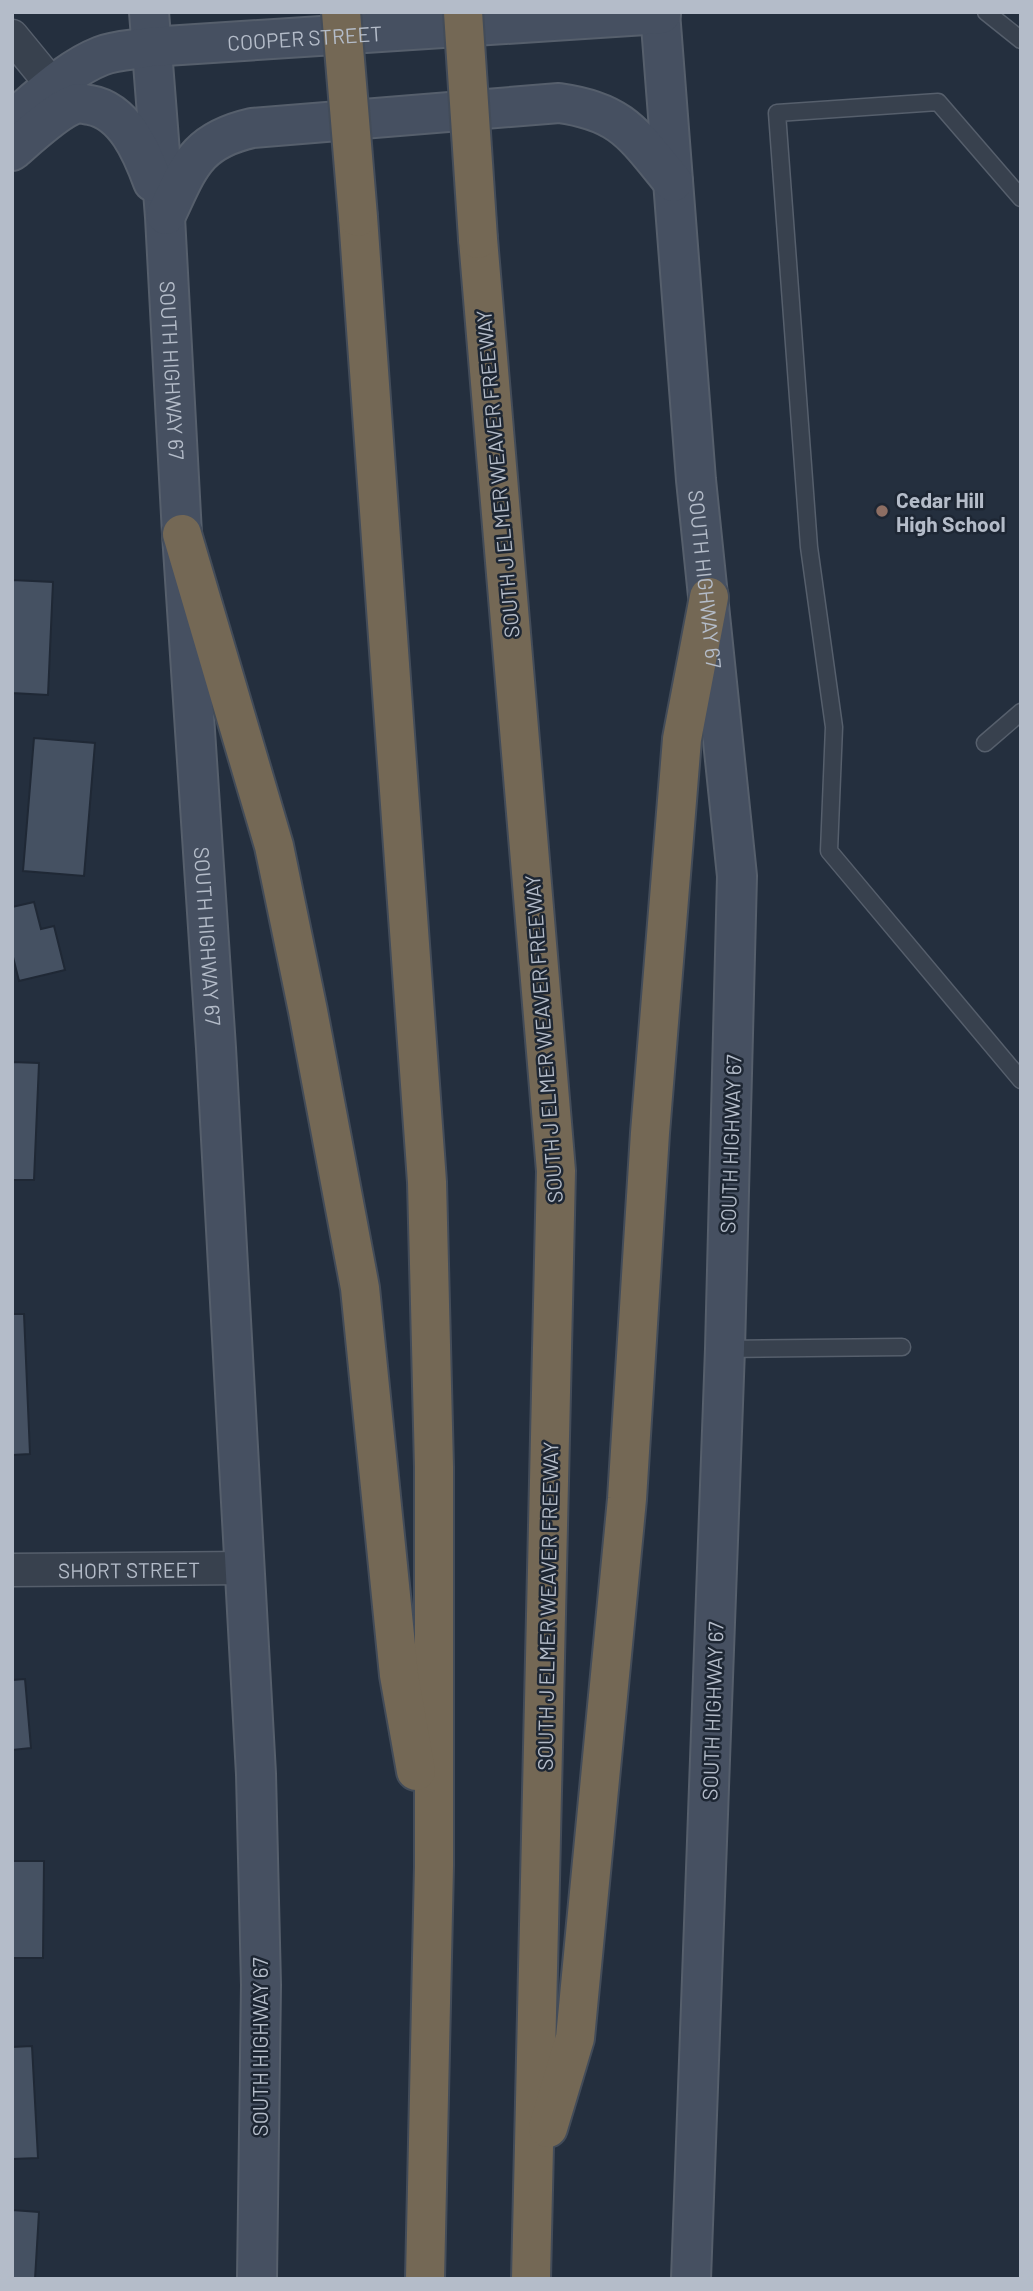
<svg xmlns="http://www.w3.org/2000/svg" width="1033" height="2291" font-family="Barlow,sans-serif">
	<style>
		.building { fill: #455162; stroke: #1f2835; stroke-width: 2 }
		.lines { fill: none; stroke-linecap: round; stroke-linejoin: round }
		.lane-casing { stroke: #565f6c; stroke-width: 19 }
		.street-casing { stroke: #565f6c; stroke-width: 35 }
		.secondary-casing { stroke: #565f6c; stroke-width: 42 }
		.highway-casing { stroke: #434c59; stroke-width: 42 }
		.lane { stroke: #38414e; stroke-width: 16 }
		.street { stroke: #38414e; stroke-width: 32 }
		.secondary { stroke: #465061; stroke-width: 38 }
		.highway { stroke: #746855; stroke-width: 38 }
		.highway-bridge-casing { stroke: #434c59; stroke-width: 42; stroke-linecap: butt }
		.highway-bridge { stroke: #746855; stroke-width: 38 }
		.education-dot { fill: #8d6e63; stroke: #1d2633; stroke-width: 2.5 }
		.labels { text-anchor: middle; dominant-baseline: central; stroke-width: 5; stroke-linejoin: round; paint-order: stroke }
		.street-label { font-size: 21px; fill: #b4bcc9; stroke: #1d2633 }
		.poi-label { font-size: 21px; font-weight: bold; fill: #b4bcc9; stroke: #1d2633; text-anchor: start }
	</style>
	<rect width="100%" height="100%" fill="#242f3e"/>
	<!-- building -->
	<g class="building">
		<polygon points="12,580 53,582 48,695 12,693"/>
		<polygon points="34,738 95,743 84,876 23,871"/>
		<polygon points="34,902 41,929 54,926 65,970 19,981 12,953 12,907"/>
		<polygon points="12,1062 39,1063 34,1180 12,1180"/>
		<polygon points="12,1314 24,1314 30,1454 12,1455"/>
		<polygon points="25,1679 31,1748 12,1750 12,1680"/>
		<polygon points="12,1861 44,1861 43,1958 12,1958"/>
		<polygon points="32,2046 38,2158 12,2159 12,2047"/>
		<polygon points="12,2210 39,2212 35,2279 12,2279"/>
	</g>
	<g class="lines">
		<defs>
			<g id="lane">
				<polyline points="986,12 1021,40"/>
				<polyline points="1021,198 938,102 777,113 809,547 834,727 829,851 1021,1080"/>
				<polyline points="985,743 1021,712"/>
				<polyline points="725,1349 902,1347"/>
			</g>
			<g id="street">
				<polyline points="12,36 53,86"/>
				<path id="s1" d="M 12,1570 L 246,1568"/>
			</g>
			<g id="secondary">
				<path id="s2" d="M 149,12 L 165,217 L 182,534 L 216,1048 L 256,1774 L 261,1985 L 257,2279"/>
				<path id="s3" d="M 660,12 L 696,480 L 737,876 L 725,1349 L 691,2279"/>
				<path id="s4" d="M 12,120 C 40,97 68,69 101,56 C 116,50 135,50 150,47 L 661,14"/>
				<path d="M 12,151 C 27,138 61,106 79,103 C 83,103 86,105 90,105 C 125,111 142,152 153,182"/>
				<path d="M 166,215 C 189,167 195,141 252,128 L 559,103 C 623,112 634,135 673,182"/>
			</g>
			<g id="highway">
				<polyline points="358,217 427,1182 434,1467 434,1866 425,2279"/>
				<polyline points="478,239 556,1171 531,2279"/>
				<polyline points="182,534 274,846 308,1011 360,1288 399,1675 416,1771"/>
				<polyline points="548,2128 575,2038 627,1499 650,1133 682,739 709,597"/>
			</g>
		</defs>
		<!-- lane casing -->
		<use href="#lane" class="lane-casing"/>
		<!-- street casing -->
		<use href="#street" class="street-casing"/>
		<!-- secondary casing -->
		<use href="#secondary" class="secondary-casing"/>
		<!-- highway casing -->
		<use href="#highway" class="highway-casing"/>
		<!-- lane -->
		<use href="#lane" class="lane"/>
		<!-- street -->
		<use href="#street" class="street"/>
		<!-- secondary -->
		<use href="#secondary" class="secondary"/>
		<!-- highway -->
		<use href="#highway" class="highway"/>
		<defs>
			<g id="highway-bridge">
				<polyline points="341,12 358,217"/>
				<polyline points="463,12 478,239"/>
			</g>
		</defs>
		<!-- highway-bridge casing -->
		<use href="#highway-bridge" class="highway-bridge-casing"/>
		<!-- highway-bridge -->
		<use href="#highway-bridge" class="highway-bridge"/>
	</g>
	<!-- markers -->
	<circle class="education-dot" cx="882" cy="511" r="7"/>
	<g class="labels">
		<!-- street labels -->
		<g class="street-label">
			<text stroke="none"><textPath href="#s4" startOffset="315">COOPER STREET</textPath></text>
			<text stroke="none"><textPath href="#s2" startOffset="359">SOUTH HIGHWAY 67</textPath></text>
			<text transform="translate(497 474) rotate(-95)">SOUTH J ELMER WEAVER FREEWAY</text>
			<text stroke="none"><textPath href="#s3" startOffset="569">SOUTH HIGHWAY 67</textPath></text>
			<text stroke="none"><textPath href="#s2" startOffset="926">SOUTH HIGHWAY 67</textPath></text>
			<text transform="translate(543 1039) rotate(-94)">SOUTH J ELMER WEAVER FREEWAY</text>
			<text transform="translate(730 1144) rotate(-88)">SOUTH HIGHWAY 67</text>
			<text stroke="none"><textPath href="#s1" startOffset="117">SHORT STREET</textPath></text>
			<text transform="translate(547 1606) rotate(-89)">SOUTH J ELMER WEAVER FREEWAY</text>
			<text transform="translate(712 1711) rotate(-88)">SOUTH HIGHWAY 67</text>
			<text transform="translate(259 2047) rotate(-90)">SOUTH HIGHWAY 67</text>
		</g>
		<!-- poi labels -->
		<g class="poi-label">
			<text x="896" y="499">Cedar Hill<tspan x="896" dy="24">High School</tspan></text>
		</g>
	</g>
	<!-- border -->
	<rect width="1033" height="2291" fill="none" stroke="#b4bcc9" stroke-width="28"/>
</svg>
